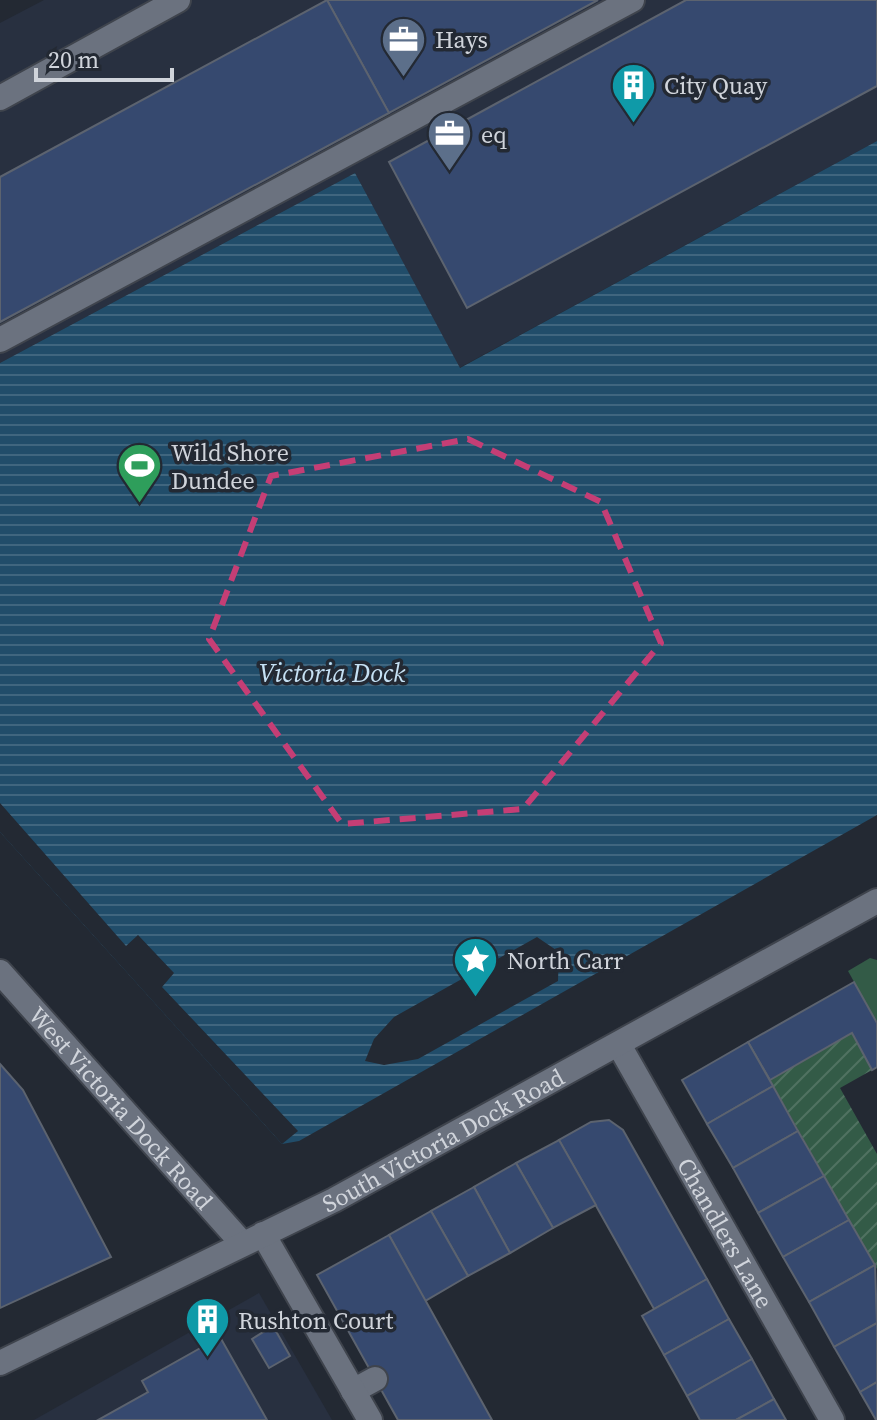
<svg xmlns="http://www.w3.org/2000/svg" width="877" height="1420" font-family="'Source Serif 4',serif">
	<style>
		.built { fill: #283040 }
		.grass { fill: #335b47 }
		.garden { fill: url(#garden-furrows) }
		.water { fill: url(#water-rules); fill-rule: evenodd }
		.pier { fill: #232933 }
		.building { fill: #36496f; stroke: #5c636f; stroke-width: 2 }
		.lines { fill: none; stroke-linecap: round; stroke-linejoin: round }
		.lane-casing { stroke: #3f444d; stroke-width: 28 }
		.street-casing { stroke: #3f444d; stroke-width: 28 }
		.lane { stroke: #6b727f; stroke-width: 24 }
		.street { stroke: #6b727f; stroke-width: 24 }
		.marked { fill: none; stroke: #c53e75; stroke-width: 6; stroke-dasharray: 16 10; stroke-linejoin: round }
		.labels { text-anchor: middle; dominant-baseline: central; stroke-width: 7; stroke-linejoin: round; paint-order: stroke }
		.poi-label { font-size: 24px; fill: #d0d4db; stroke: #232933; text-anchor: start }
		.street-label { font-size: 24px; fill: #d0d4db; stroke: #232933 }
		.water-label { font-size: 26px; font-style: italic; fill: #c6e1f4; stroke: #232933 }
	</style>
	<defs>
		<pattern id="garden-furrows" width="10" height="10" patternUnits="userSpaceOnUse" patternTransform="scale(2)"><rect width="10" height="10" fill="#335b47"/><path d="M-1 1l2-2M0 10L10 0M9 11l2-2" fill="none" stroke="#507261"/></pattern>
		<pattern id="water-rules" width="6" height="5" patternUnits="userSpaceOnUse" patternTransform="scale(2)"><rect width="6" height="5" fill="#214d6a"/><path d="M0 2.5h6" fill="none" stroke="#40667f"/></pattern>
	</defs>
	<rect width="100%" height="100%" fill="#232933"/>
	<!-- built -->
	<g class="built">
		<polygon points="44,0 877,0 877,141 459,368 355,173 0,363 0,23"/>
		<polygon points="259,1293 332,1420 34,1420"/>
	</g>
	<!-- grass -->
	<polygon class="grass" points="870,958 877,960 877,1023 848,971"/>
	<!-- garden -->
	<polygon class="garden" points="852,1033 872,1070 840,1088 877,1154 877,1269 770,1080"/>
	<!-- water -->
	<path class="water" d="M 877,141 L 877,815 L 299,1141 L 282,1144 L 0,832 L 0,363 L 355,173 L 460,368 ZM 537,937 L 559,952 L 558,981 L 418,1059 L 384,1065 L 365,1061 L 374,1039 L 394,1017 Z"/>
	<!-- pier -->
	<polygon class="pier" points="0,803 126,946 138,935 174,973 162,987 298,1131 282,1144 0,832"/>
	<!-- building -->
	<g class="building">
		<polygon points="327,0 598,0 389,113"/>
		<polygon points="327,0 389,113 0,322 0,177"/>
		<polygon points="686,0 877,0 877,86 467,308 389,162"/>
		<polygon points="854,982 877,1023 877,1067 872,1070 852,1033 770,1080 748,1042"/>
		<polygon points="748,1042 773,1086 707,1124 682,1080"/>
		<polygon points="0,1064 23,1090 111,1257 0,1308"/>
		<polygon points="773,1086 798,1131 733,1168 707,1124"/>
		<polygon points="609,1120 623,1130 707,1279 654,1309 559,1140 591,1122"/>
		<polygon points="798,1131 824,1176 758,1213 733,1168"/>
		<polygon points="559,1140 596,1205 553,1228 516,1163"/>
		<polygon points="516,1163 553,1228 510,1253 474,1187"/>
		<polygon points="824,1176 849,1220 783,1257 758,1213"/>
		<polygon points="474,1187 510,1253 468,1276 431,1211"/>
		<polygon points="431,1211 468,1276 425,1301 389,1235"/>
		<polygon points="849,1220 875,1265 809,1302 783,1257"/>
		<polygon points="389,1235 492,1420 398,1420 317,1275"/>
		<polygon points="875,1265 877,1323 834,1347 809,1302"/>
		<polygon points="707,1279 729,1319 664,1355 642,1316"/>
		<polygon points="729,1319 752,1359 687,1396 664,1355"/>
		<polygon points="877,1323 877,1382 860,1392 834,1347"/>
		<polygon points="273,1326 290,1356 269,1368 252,1339"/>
		<polygon points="220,1337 267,1420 98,1420 148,1392 142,1381"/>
		<polygon points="752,1359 774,1399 736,1420 700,1420 687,1396"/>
		<polygon points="877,1382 877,1420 876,1420 860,1392"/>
		<polygon points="774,1399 786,1420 736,1420"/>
	</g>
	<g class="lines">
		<defs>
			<polyline id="lane" points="353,1391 375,1379"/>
			<g id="street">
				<polyline points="0,98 178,0"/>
				<polyline points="0,340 632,0"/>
				<path id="s1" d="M 0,972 L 242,1243"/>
				<path id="s2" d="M 619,1045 L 832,1420"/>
				<polyline points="263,1234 370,1420"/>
				<path id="s3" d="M 0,1363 L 334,1200 L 877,901"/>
			</g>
		</defs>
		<!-- lane casing -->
		<use href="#lane" class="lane-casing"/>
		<!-- street casing -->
		<use href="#street" class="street-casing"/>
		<!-- lane -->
		<use href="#lane" class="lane"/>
		<!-- street -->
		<use href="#street" class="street"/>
	</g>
	<!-- marked area -->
	<path class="marked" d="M 468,439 L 601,502 L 661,643 L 523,809 L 342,824 L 209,639 L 271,476 Z"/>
	<!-- icons -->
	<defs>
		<symbol id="office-pin" viewBox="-11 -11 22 30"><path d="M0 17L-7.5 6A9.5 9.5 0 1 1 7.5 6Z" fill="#5c6f8a" stroke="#232933"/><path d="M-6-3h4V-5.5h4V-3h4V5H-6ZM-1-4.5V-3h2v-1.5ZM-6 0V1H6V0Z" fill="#fff"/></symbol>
		<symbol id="building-pin" viewBox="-11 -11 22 30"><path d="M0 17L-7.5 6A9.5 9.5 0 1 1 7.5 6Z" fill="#0f9aa8" stroke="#232933"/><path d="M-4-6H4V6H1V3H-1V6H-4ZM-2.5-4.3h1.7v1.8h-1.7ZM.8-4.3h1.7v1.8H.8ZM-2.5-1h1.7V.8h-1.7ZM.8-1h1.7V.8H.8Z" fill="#fff"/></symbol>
		<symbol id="stadium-pin" viewBox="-11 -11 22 30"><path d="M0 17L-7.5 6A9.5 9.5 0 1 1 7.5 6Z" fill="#2e9e5b" stroke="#232933"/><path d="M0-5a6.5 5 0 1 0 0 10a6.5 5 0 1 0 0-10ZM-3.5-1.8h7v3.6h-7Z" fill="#fff"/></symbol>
		<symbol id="sight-pin" viewBox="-11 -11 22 30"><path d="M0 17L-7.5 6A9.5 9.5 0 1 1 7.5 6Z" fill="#0f9aa8" stroke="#232933"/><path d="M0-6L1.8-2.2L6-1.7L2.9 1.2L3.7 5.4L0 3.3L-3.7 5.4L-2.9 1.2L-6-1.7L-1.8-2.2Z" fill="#fff"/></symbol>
	</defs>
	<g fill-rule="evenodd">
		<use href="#office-pin" x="378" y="14" width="51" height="69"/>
		<use href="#building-pin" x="608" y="60" width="51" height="69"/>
		<use href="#office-pin" x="424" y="108" width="51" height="69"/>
		<use href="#stadium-pin" x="114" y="440" width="51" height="69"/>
		<use href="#sight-pin" x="450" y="934" width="51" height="69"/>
		<use href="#building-pin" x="182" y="1294" width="51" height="69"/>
	</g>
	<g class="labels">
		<!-- poi labels -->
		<g class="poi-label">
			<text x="435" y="39">Hays</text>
			<text x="664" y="85">City Quay</text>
			<text x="481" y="134">eq</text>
			<text x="171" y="452">Wild Shore<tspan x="171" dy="28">Dundee</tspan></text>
			<text x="507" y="960">North Carr</text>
			<text x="238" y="1320">Rushton Court</text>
		</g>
		<!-- street labels -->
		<g class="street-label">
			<text stroke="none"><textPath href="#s1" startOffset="182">West Victoria Dock Road</textPath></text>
			<text stroke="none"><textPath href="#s3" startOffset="496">South Victoria Dock Road</textPath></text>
			<text stroke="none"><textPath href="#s2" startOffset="216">Chandlers Lane</textPath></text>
		</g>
		<!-- water labels -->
		<g class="water-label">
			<text x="332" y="673">Victoria Dock</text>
		</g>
	</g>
	<!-- scale -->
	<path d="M36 68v12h136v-12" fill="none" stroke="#d0d4db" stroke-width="4"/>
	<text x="48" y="68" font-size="24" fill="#d0d4db" stroke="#232933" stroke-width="6" paint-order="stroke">20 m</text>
</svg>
